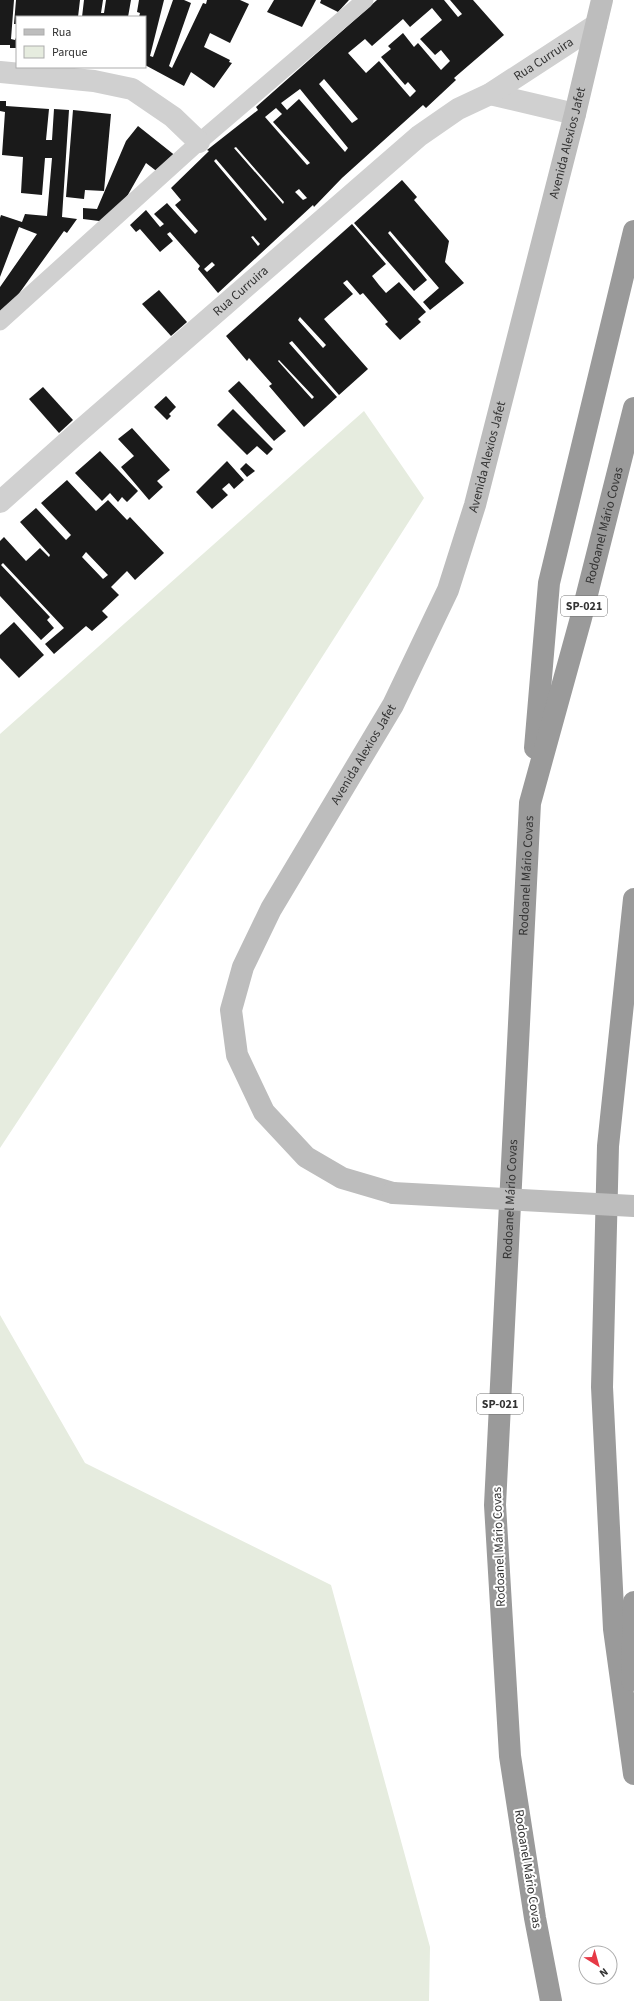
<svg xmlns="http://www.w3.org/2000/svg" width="634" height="2001" font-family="'Source Sans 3',sans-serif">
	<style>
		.green { fill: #e6ecdf }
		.building { fill: #1a1a1a; fill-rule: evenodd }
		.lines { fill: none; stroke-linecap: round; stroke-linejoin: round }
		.lane { stroke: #d0d0d0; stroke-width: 17 }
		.street { stroke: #d0d0d0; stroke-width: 22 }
		.secondary { stroke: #bdbdbd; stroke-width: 22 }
		.highway { stroke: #9a9a9a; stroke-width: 22 }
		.secondary-bridge { stroke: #bdbdbd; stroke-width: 22 }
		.labels { text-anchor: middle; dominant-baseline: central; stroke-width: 4; stroke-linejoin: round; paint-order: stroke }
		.shield { fill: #fff; stroke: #707070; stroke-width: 1 }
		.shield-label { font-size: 12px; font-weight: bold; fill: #333 }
		.street-label { font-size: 13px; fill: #333; stroke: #fff }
	</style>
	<rect width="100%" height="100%" fill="#fff"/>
	<!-- green -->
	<g class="green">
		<polygon points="364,411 424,498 251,768 0,1148 0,734"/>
		<polygon points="0,1315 85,1463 331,1585 430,1947 429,2001 0,2001"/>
	</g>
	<!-- building -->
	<g class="building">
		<polygon points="0,0 14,0 11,39 15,40 17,35 17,48 10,48 10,45 0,45"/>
		<polygon points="16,0 80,0 78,17 17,17 17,24 14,24"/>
		<polygon points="84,0 103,0 101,13 104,13 106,0 131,0 128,17 82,17"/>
		<polygon points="139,0 164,0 150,56 153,57 173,0 184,0 191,3 169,66 172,68 203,3 206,4 207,0 240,0 249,4 230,43 210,33 204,47 230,60 229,62 232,63 214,88 191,72 184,86 145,65 145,17 139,17 140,13 137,12"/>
		<polygon points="274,0 316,0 302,27 267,12"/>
		<polygon points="321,0 349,0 338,12 320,3"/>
		<path d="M 377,0 L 444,0 L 458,17 L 462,14 L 450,0 L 473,0 L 504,35 L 454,78 L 456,80 L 426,108 L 423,105 L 342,178 L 314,207 L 313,205 L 218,293 L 198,269 L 200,266 L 170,232 L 167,234 L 173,241 L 160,252 L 140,229 L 136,232 L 130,225 L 146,210 L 160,227 L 164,224 L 154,214 L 167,203 L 195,234 L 198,231 L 175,205 L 181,200 L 171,188 L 209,151 L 207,150 L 258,110 L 256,107 ZM 432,8 L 442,20 L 420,39 L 435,55 L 441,50 L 450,61 L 441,70 L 418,43 L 414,47 L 403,33 L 388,46 L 391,49 L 381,57 L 405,85 L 408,82 L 416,91 L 410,97 L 379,61 L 366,73 L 348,53 L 365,39 L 372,46 L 403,19 L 410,27 ZM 324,79 L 358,119 L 352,123 L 319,84 ZM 300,89 L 348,148 L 345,152 L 299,99 L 287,110 L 281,103 ZM 276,108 L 282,114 L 273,122 L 310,163 L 307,165 L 265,117 ZM 236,147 L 284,202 L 283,204 L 234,148 ZM 216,159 L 267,219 L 265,221 L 214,161 ZM 299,189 L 307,198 L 303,200 L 295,192 ZM 253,236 L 260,244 L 258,246 L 251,237 ZM 212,262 L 215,265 L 207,272 L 204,269 Z"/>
		<polygon points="0,101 6,101 6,106 49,109 46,140 52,140 54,109 69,110 62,217 77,219 67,233 64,231 0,320 0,287 37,234 19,227 0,277 0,218 1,215 22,222 25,214 47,216 52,158 45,158 42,195 21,193 23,157 2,155 5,112 0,111"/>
		<polygon points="73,110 111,114 104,191 85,190 84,199 66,197"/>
		<polygon points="138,126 177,157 159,173 146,163 121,207 107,222 83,219 83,208 97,209 126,141"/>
		<polygon points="402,180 417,197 414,200 449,241 445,262 464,283 430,310 423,302 439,288 390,231 388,233 427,280 414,291 354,223"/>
		<path d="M 352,224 L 386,264 L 372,276 L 379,285 L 386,293 L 399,282 L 426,312 L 418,319 L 421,322 L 400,340 L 385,324 L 388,322 L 363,293 L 360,295 L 347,280 L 343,283 L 353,294 L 324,319 L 368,369 L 339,395 L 292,341 L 289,343 L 337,397 L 304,427 L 269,386 L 272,384 L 249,358 L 247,361 L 226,336 ZM 300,317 L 326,345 L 323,348 L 298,320 ZM 279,360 L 314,397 L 312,399 L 278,361 Z"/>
		<polygon points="159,290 187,322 171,336 142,304"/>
		<polygon points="239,381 286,431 274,441 228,391"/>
		<polygon points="43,387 73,420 59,433 29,399"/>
		<polygon points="166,396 176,407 169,414 171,416 167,420 154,407"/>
		<polygon points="233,409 273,449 267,455 257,446 247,455 217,425"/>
		<polygon points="132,428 170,470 157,481 163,487 149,500 121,467 134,456 118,439"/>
		<polygon points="100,451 138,491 127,502 122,497 118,502 110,493 102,501 75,473"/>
		<polygon points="227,461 244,480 234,489 229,483 222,489 228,495 212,509 196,492"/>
		<polygon points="246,463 255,471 247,477 240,469"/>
		<path d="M 67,480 L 96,511 L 108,500 L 127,520 L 130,517 L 164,553 L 135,580 L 127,571 L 111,587 L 119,595 L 102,611 L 108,617 L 92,631 L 86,626 L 54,654 L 45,644 L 64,628 L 3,563 L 1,565 L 50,617 L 47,620 L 54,628 L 41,640 L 0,596 L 0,541 L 4,537 L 26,561 L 40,548 L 49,557 L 50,555 L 20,522 L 36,508 L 66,540 L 71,535 L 41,503 ZM 86,552 L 108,575 L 103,579 L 82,557 Z"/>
		<polygon points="14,622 44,655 19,678 0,658 0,635"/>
	</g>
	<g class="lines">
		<!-- lane -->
		<polyline class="lane" points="0,322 199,142 365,0"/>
		<!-- street -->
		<g class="street">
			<polyline points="0,72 94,81 132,89 173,117 199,142"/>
			<polyline points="490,94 575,114"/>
			<path id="s1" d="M 0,502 L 74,436 L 419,136 L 458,109 L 490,94 L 596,25"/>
		</g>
		<!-- secondary -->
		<path class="secondary" id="s2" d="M 393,1193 L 342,1178 L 306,1157 L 264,1112 L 237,1055 L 231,1010 L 243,967 L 271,909 L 393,705 L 448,590 L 475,505 L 575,114 L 602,0"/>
		<!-- highway -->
		<g class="highway">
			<polyline points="535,748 549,583 634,231"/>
			<polyline points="634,899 608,1146 602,1387 614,1629 634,1774"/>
			<polyline points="632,1680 634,1602"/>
			<path id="s3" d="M 551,2001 L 535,1918 L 510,1756 L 495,1505 L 530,803 L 581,618 L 634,408"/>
		</g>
		<!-- secondary-bridge -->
		<polyline class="secondary-bridge" points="393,1193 634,1206"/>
	</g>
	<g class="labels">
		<!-- shield labels -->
		<g class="shield">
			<rect x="561" y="596" width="46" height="20" rx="3"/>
			<rect x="477" y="1394" width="46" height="20" rx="3"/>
		</g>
		<g class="shield-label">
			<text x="584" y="606">SP-021</text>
			<text x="500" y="1404">SP-021</text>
		</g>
		<!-- street labels -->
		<g class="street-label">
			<text stroke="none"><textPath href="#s1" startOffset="703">Rua Curruira</textPath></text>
			<text stroke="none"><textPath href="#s2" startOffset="1202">Avenida Alexios Jafet</textPath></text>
			<text stroke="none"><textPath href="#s1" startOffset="320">Rua Curruira</textPath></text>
			<text stroke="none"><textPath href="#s2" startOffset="878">Avenida Alexios Jafet</textPath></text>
			<text stroke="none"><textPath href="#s3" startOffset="1490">Rodoanel Mário Covas</textPath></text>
			<text stroke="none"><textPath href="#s2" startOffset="554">Avenida Alexios Jafet</textPath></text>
			<text stroke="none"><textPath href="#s3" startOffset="1130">Rodoanel Mário Covas</textPath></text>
			<text stroke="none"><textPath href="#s3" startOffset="806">Rodoanel Mário Covas</textPath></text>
			<text transform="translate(499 1547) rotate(-92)">Rodoanel Mário Covas</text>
			<text transform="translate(528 1869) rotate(81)">Rodoanel Mário Covas</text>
		</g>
	</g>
	<!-- legend -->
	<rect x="16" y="16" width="130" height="52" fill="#ffffff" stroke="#adadad"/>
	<rect x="24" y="29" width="20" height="6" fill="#bdbdbd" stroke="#adadad"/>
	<text x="52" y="36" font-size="12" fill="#333333">Rua</text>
	<rect x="24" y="46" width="20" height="12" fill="#e6ecdf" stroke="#adadad"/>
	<text x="52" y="56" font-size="12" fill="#333333">Parque</text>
	<!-- north arrow -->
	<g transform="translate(598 1965) rotate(143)"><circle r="19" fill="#ffffff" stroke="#adadad"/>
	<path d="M0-3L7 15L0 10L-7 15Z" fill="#e63946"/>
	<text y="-6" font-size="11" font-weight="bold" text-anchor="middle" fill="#333333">N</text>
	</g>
</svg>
